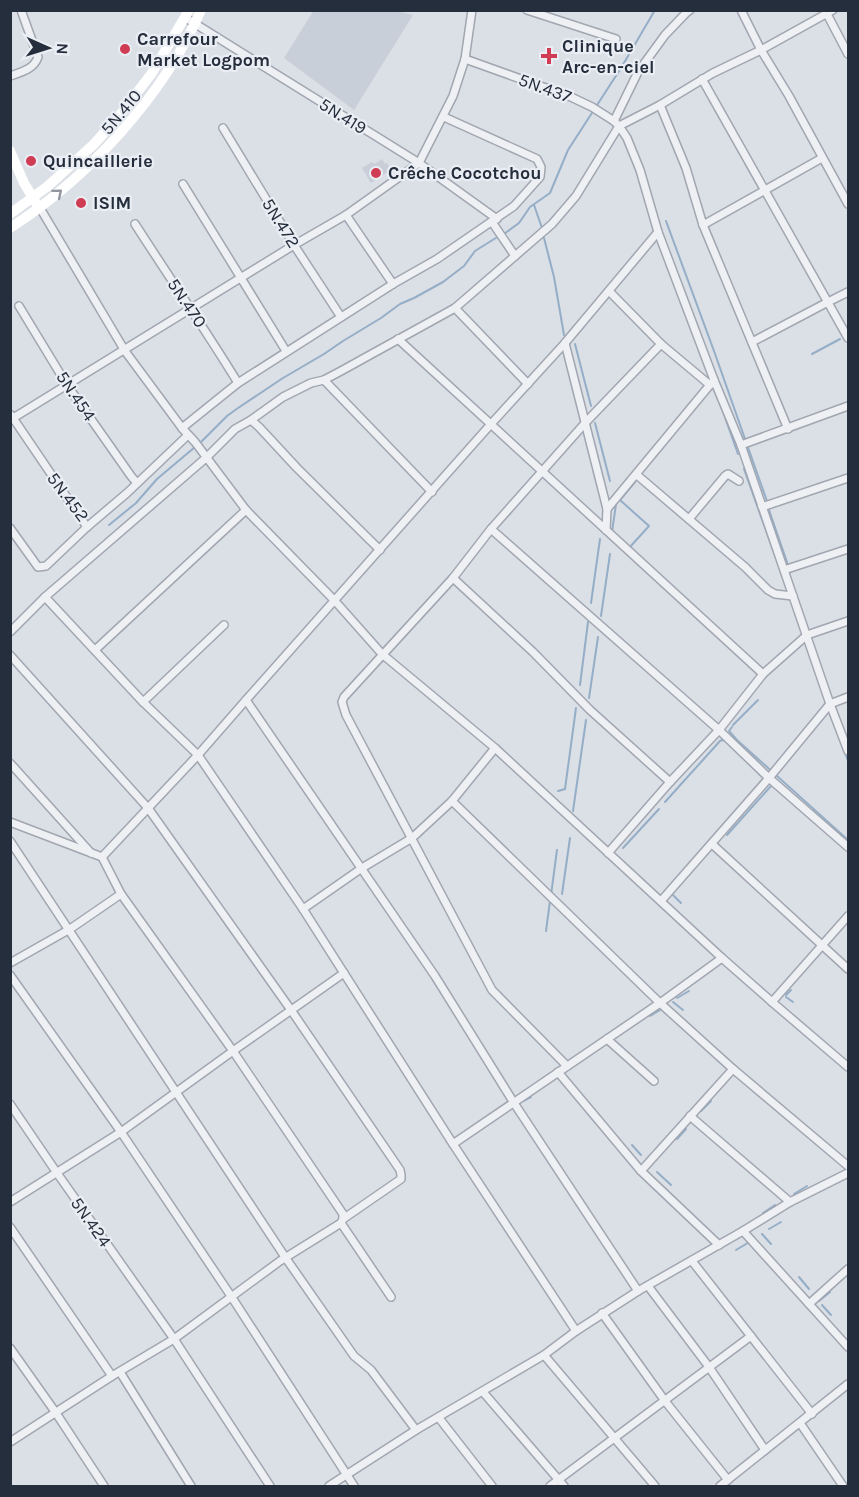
<svg xmlns="http://www.w3.org/2000/svg" width="859" height="1497" font-family="Karla,sans-serif">
	<style>
		.built { fill: #c9cfd8 }
		.lines { fill: none; stroke-linecap: round; stroke-linejoin: round }
		.stream { stroke: #95aec7; stroke-width: 2 }
		.street-casing { stroke: #a1a6b0; stroke-width: 10 }
		.street { stroke: #eef0f4; stroke-width: 7 }
		.secondary { stroke: #fff; stroke-width: 10 }
		.oneway { stroke: #92969e }
		.poi-dot { fill: #cf3c54; stroke: #eaeef4; stroke-width: 2 }
		.labels { text-anchor: middle; dominant-baseline: central; stroke-width: 4.5; stroke-linejoin: round; paint-order: stroke }
		.poi-label { font-size: 18px; font-weight: bold; fill: #252e3c; stroke: #eaeef4; text-anchor: start }
		.street-label { font-size: 18px; fill: #252e3c; stroke: #eaeef4 }
	</style>
	<rect width="100%" height="100%" fill="#dbdfe6"/>
	<!-- built -->
	<g class="built">
		<polygon points="314,10 396,11 413,15 354,110 284,58"/>
		<polygon points="382,159 385,164 387,163 391,170 371,183 362,168 372,162 374,164"/>
	</g>
	<g class="lines">
		<!-- stream -->
		<g class="stream">
			<polyline points="534,205 542,228"/>
			<polyline points="666,221 714,351 768,504"/>
			<polyline points="504,234 519,223 530,207 550,193 568,150 621,68 655,10"/>
			<polyline points="544,238 554,277 564,335"/>
			<polyline points="575,344 591,406"/>
			<polyline points="812,354 840,339"/>
			<polyline points="721,406 738,454"/>
			<polyline points="595,423 610,481"/>
			<polyline points="200,443 227,416 238,408 283,378 324,354 343,341 381,318 400,304 414,298 443,282 464,266 475,251 499,236"/>
			<polyline points="744,469 788,592"/>
			<polyline points="769,510 788,565"/>
			<polyline points="109,525 136,503 157,479 195,447"/>
			<polyline points="612,532 616,504"/>
			<polyline points="629,548 649,526 620,500 635,482"/>
			<polyline points="591,603 600,539"/>
			<polyline points="601,616 610,554"/>
			<polyline points="580,685 588,622"/>
			<polyline points="589,698 598,637"/>
			<polyline points="733,725 758,700"/>
			<polyline points="732,727 729,731 737,740 848,840"/>
			<polyline points="845,753 848,761"/>
			<polyline points="558,791 565,789 576,708"/>
			<polyline points="665,802 720,741 722,740 727,741"/>
			<polyline points="573,811 586,720"/>
			<polyline points="727,835 771,786"/>
			<polyline points="623,848 659,809"/>
			<polyline points="562,894 570,838"/>
			<polyline points="551,895 557,850"/>
			<polyline points="673,895 681,903"/>
			<polyline points="546,931 550,901"/>
			<polyline points="786,995 791,990"/>
			<polyline points="786,997 793,1002"/>
			<polyline points="677,998 689,991"/>
			<polyline points="673,1002 683,1010"/>
			<polyline points="650,1016 660,1010"/>
			<polyline points="523,1101 531,1097"/>
			<polyline points="701,1111 711,1101"/>
			<polyline points="697,1117 707,1126"/>
			<polyline points="677,1139 686,1129"/>
			<polyline points="632,1145 641,1155"/>
			<polyline points="657,1172 671,1185"/>
			<polyline points="794,1194 807,1186"/>
			<polyline points="763,1213 775,1205"/>
			<polyline points="769,1229 781,1222"/>
			<polyline points="762,1234 771,1244"/>
			<polyline points="736,1250 751,1241"/>
			<polyline points="799,1277 809,1289"/>
			<polyline points="819,1301 830,1292"/>
			<polyline points="822,1305 831,1315"/>
		</g>
		<defs>
			<g id="street">
				<polyline points="527,10 616,39"/>
				<polyline points="741,10 761,50 789,96 848,204"/>
				<polyline points="827,14 848,54"/>
				<polyline points="186,18 419,163 497,219"/>
				<polyline points="465,59 571,97 592,107 614,121 619,126 627,138 640,170 658,232 714,380 741,445 830,704 848,751"/>
				<path d="M 10,76 C 22,72 34,69 38,57 L 21,10"/>
				<polyline points="702,79 848,338"/>
				<polyline points="660,105 686,168 703,225 788,429"/>
				<polyline points="614,121 638,72 665,35 686,13 690,10"/>
				<polyline points="223,128 294,245 341,317"/>
				<polyline points="183,184 286,351"/>
				<polyline points="40,208 125,351 182,428 195,442 246,510 335,601 382,654 495,748 722,958 772,1002 848,1067"/>
				<polyline points="346,215 393,284"/>
				<polyline points="492,222 515,256"/>
				<path d="M 135,224 C 169,277 205,329 238,383"/>
				<polyline points="703,225 822,158"/>
				<polyline points="19,306 67,385 131,476 137,483"/>
				<polyline points="455,308 528,384"/>
				<polyline points="398,339 763,674"/>
				<polyline points="752,342 828,302 848,292"/>
				<polyline points="565,343 607,509"/>
				<polyline points="661,344 710,385"/>
				<polyline points="324,380 432,492"/>
				<polyline points="11,415 87,527"/>
				<polyline points="10,420 294,245 346,215 419,163 453,96 465,59 472,10"/>
				<polyline points="251,420 283,397 311,383 324,380 341,371 455,308 552,224 576,196 619,126 660,105 713,73 761,50 833,10"/>
				<polyline points="182,428 238,383 393,284 437,259 514,206 540,177 541,167 537,159 444,117"/>
				<polyline points="741,445 848,406"/>
				<polyline points="637,475 745,567 768,590 775,594 793,596"/>
				<polyline points="762,507 848,478"/>
				<polyline points="689,519 725,476 728,474 739,481"/>
				<polyline points="10,528 38,567 46,566 87,527 127,493 188,435"/>
				<polyline points="491,529 719,730 769,778 848,847"/>
				<polyline points="606,530 607,509 714,380"/>
				<polyline points="380,550 297,468 259,427 251,420 235,429 207,457 45,597 143,702 198,755 303,909 453,1144 660,1003 722,958"/>
				<polyline points="784,570 848,549"/>
				<polyline points="453,578 533,652 590,710 670,782"/>
				<polyline points="10,632 45,597"/>
				<polyline points="95,650 246,510"/>
				<polyline points="10,655 148,808 291,1010 400,1170 401,1175 401,1179 343,1219 341,1223 280,1261 174,1339 112,1376 10,1227"/>
				<polyline points="246,700 435,976 514,1103 638,1291"/>
				<polyline points="143,702 224,625"/>
				<polyline points="10,763 91,853"/>
				<polyline points="452,801 660,1003 733,1069 848,1166"/>
				<polyline points="10,822 102,857 121,894 233,1051 343,1214 343,1219"/>
				<polyline points="10,841 285,1257 354,1356 371,1370 416,1430"/>
				<polyline points="712,844 848,969"/>
				<polyline points="608,853 670,782 719,730 763,674 807,635 848,621"/>
				<polyline points="102,857 198,755 246,700 491,424 565,343 658,232"/>
				<polyline points="661,901 769,778 830,704 848,697"/>
				<polyline points="303,909 362,868 412,838 452,801 495,748"/>
				<polyline points="10,963 70,929 121,894"/>
				<polyline points="10,975 121,1132 231,1296 354,1486"/>
				<polyline points="772,1002 848,916"/>
				<polyline points="607,1039 654,1081"/>
				<polyline points="567,1066 492,990 346,715 342,702 344,697 453,578 491,529 586,422 661,344 609,291"/>
				<polyline points="558,1072 641,1171 719,1245"/>
				<polyline points="10,1104 57,1173 174,1339 270,1486"/>
				<polyline points="690,1116 790,1202"/>
				<polyline points="453,1144 576,1331"/>
				<polyline points="641,1171 733,1069"/>
				<polyline points="10,1202 121,1132 233,1051 344,973"/>
				<polyline points="341,1223 391,1297"/>
				<polyline points="743,1231 848,1347"/>
				<polyline points="692,1261 812,1414"/>
				<polyline points="648,1286 709,1367 765,1450"/>
				<polyline points="809,1304 848,1269"/>
				<polyline points="602,1313 665,1401 728,1480"/>
				<polyline points="10,1348 56,1413 104,1486"/>
				<polyline points="120,1372 191,1486"/>
				<polyline points="483,1392 564,1486"/>
				<polyline points="439,1418 492,1486"/>
				<polyline points="800,1423 843,1486"/>
				<polyline points="10,1442 112,1376"/>
				<polyline points="329,1486 416,1430 544,1355"/>
				<polyline points="550,1486 751,1336"/>
				<polyline points="655,1486 544,1355 576,1331 638,1291 743,1231 790,1202 848,1173"/>
				<polyline points="720,1486 848,1384"/>
			</g>
		</defs>
		<!-- street casing -->
		<use href="#street" class="street-casing"/>
		<!-- street -->
		<use href="#street" class="street"/>
		<!-- secondary -->
		<g class="secondary">
			<polyline points="10,151 24,183 36,203"/>
			<polyline points="10,214 48,186 93,145 116,120 152,73 189,10"/>
			<path d="M 10,228 C 88,178 164,95 201,10"/>
		</g>
	</g>
	<!-- one-way arrows -->
	<defs><path id="oneway-chevron" d="M-2-3.5L2.5 0L-2 3.5" fill="none" stroke-width="1.6" stroke-linecap="round" stroke-linejoin="round" transform="scale(1.5)"/></defs>
	<use class="oneway" href="#oneway-chevron" transform="translate(58 193) rotate(-40)"/>
	<!-- markers -->
	<g class="poi-dot">
		<circle cx="125" cy="49" r="6"/>
		<path d="M546 47h6v6h6v6h-6v6h-6v-6h-6v-6h6z"/>
		<circle cx="31" cy="161" r="6"/>
		<circle cx="376" cy="173" r="6"/>
		<circle cx="81" cy="203" r="6"/>
	</g>
	<g class="labels">
		<!-- poi labels -->
		<g class="poi-label">
			<text x="137" y="39">Carrefour<tspan x="137" dy="21">Market Logpom</tspan></text>
			<text x="562" y="46">Clinique<tspan x="562" dy="21">Arc-en-ciel</tspan></text>
			<text x="43" y="161">Quincaillerie</text>
			<text x="388" y="173">Crêche Cocotchou</text>
			<text x="93" y="203">ISIM</text>
		</g>
		<!-- street labels -->
		<g class="street-label">
			<text transform="translate(545 88) rotate(20)">5N.437</text>
			<text transform="translate(121 112) rotate(-50)">5N.410</text>
			<text transform="translate(343 116) rotate(32)">5N.419</text>
			<text transform="translate(281 223) rotate(58)">5N.472</text>
			<text transform="translate(187 303) rotate(56)">5N.470</text>
			<text transform="translate(76 396) rotate(56)">5N.454</text>
			<text transform="translate(68 497) rotate(53)">5N.452</text>
			<text transform="translate(91 1222) rotate(55)">5N.424</text>
		</g>
	</g>
	<!-- border -->
	<rect width="859" height="1497" fill="none" stroke="#252e3c" stroke-width="24"/>
	<!-- north arrow -->
	<g transform="translate(48 48) rotate(93)" stroke="#eaeef4" stroke-width="4.5" paint-order="stroke">
	<path d="M0-4.5L10 22L0 15L-10 22Z" fill="#252e3c"/>
	<text y="-9" font-size="16" font-weight="bold" text-anchor="middle" fill="#252e3c">N</text>
	</g>
</svg>
